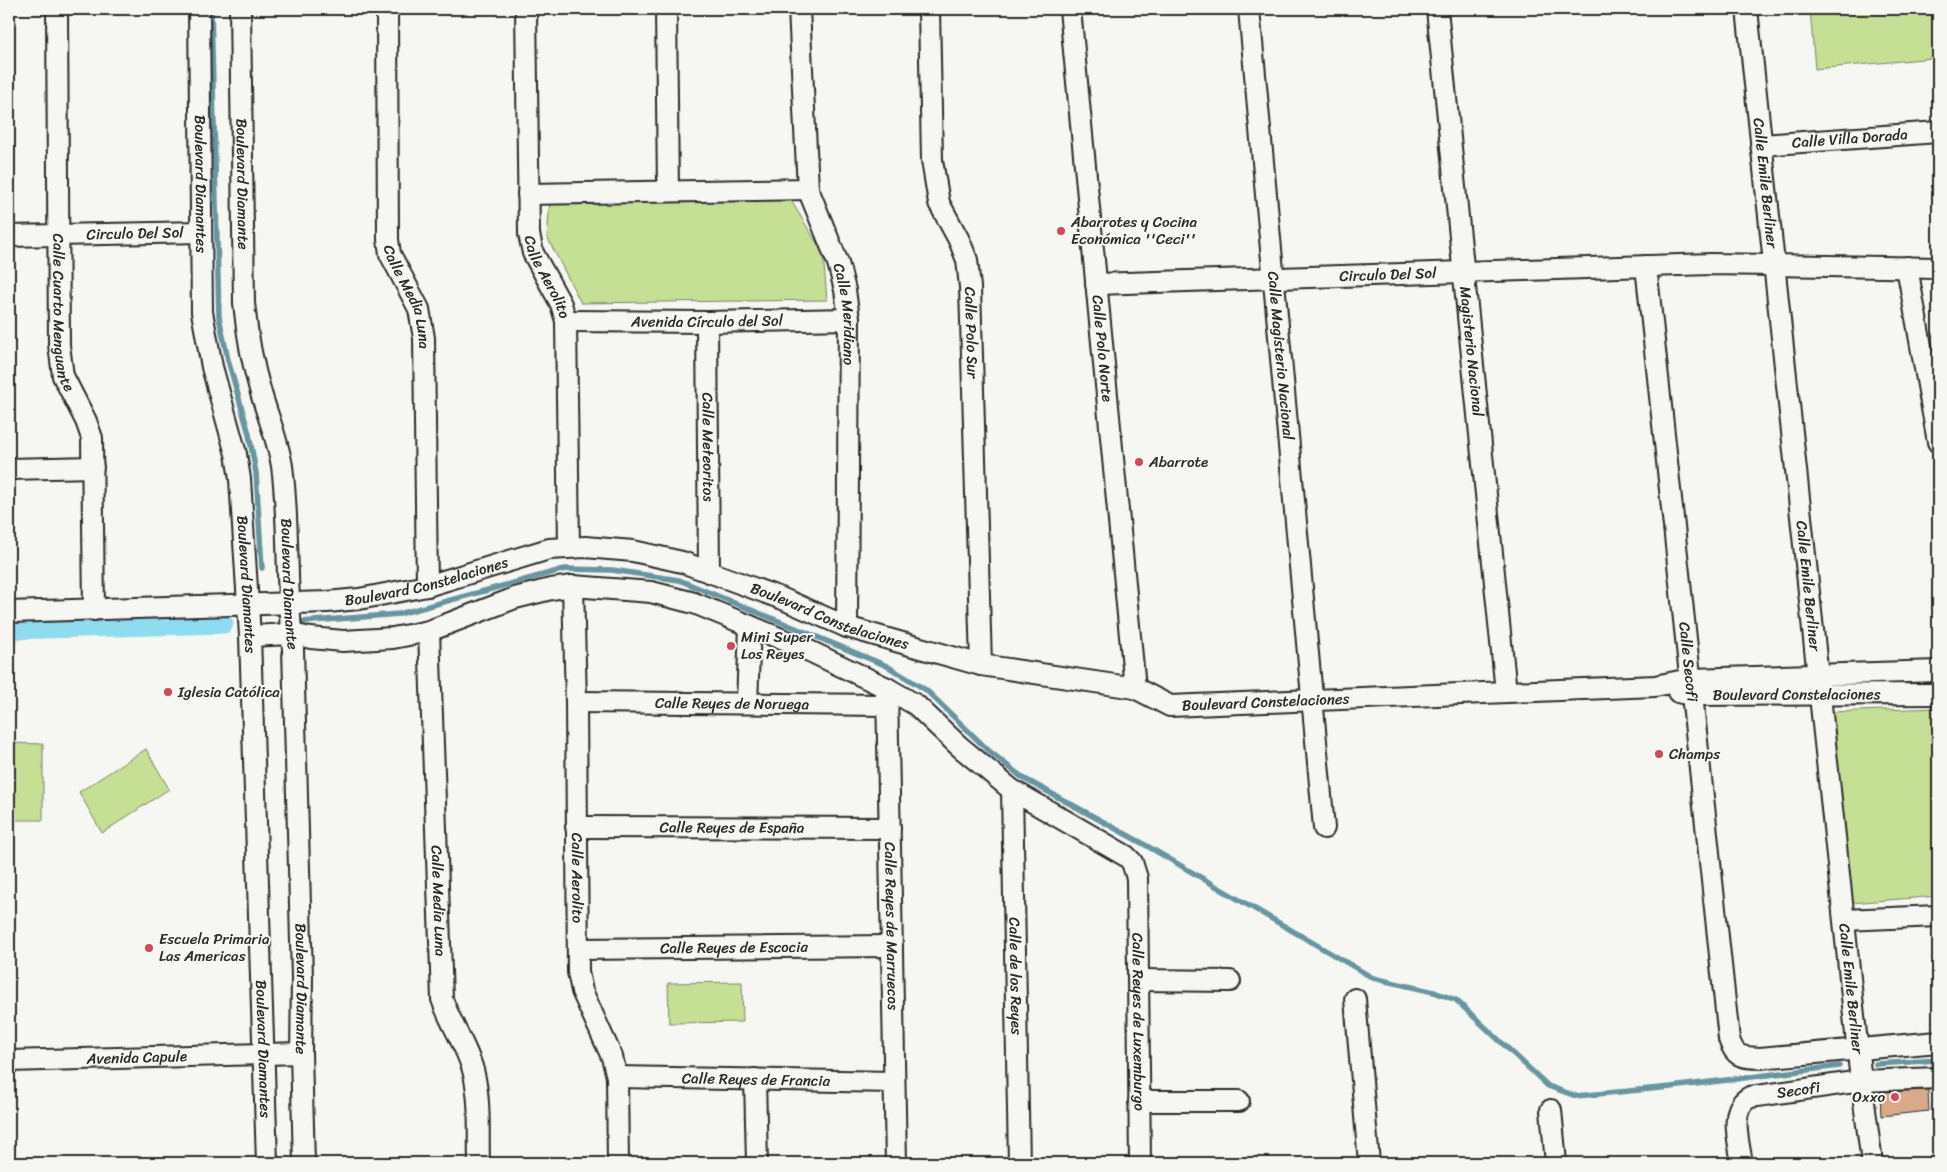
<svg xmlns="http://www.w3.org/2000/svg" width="1947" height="1172" font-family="Sriracha,sans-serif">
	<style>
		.green { fill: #c5df95; stroke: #788560 }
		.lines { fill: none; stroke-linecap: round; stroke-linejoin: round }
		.stream { stroke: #6795a0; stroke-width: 5.5 }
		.canal { stroke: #8fdcee; stroke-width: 19 }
		.building { fill: #d8aa89; stroke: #2b2b2b }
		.minor-casing { stroke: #2b2b2b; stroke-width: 24 }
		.minor { stroke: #f6f6f2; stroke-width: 20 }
		.poi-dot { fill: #d1495b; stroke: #f6f6f2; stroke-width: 2 }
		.labels { text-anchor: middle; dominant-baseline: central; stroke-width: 4; stroke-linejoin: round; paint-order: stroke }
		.street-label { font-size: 15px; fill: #2b2b2b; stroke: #f6f6f2 }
		.poi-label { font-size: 15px; fill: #2b2b2b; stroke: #f6f6f2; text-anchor: start }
	</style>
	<rect width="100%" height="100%" fill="#f6f6f2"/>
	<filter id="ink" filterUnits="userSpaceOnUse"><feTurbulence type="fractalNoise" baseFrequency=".02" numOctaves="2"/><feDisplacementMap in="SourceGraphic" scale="10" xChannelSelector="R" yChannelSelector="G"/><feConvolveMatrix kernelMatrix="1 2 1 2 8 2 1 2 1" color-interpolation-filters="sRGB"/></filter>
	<g filter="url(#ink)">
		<!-- green -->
		<g class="green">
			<polygon points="1810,9 1938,9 1938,81 1933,58 1815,69"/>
			<polygon points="787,194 823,253 827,300 581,303 547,237 550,201"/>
			<polygon points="1938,708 1938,896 1850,903 1830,712"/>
			<polygon points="9,743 43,744 43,820 9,820"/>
			<polygon points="146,749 169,789 102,833 79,792"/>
			<polygon points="742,982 743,1022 669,1023 668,983"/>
		</g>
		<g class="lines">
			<!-- stream -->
			<g class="stream">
				<polyline points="211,9 219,317 228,360 249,434 256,473 262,568"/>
				<polyline points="301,622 399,614 565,569 612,570 679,580 887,666 926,690 989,751 1023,778 1142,843 1373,978 1434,992 1456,1000 1548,1086 1576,1096 1671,1087 1839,1066"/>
				<polyline points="1876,1064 1938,1060"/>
			</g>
			<!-- canal -->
			<polyline class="canal" points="9,630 224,624"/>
		</g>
		<!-- building -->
		<polygon class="building" points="1928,1090 1929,1111 1881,1116 1880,1092"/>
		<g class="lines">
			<defs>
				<g id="minor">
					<path id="s1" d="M 57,9 L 59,345 L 63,376 L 86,421 L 92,438 L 94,610"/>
					<path id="s2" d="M 199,9 L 202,312 L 212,367 L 236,454 L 240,479 L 250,636 L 267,1163"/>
					<path id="s3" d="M 240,9 L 244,303 C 247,334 252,363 261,393 C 268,417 278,441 282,466 C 290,527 285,588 293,649 L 302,978 L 301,1053 L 304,1163"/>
					<path id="s4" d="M 387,9 L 388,239 L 390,254 L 419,309 L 424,338 L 427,586"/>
					<path id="s5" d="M 526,9 L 529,234 L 533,253 L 561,304 L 566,321 L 569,547"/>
					<polyline points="666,9 668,191"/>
					<path id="s6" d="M 799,9 L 808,189 L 838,263 L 845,290 L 849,319 L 847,627"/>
					<path id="s7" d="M 929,9 L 932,160 L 939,203 L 959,240 L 967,260 L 970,287 L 981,665"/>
					<path id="s8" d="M 1070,9 L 1135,688"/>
					<path id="s9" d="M 1249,9 L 1324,828"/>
					<path id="s10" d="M 1437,9 L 1506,692"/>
					<path id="s11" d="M 1747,9 L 1860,1072 L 1872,1163"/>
					<path id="s12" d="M 1761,145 L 1938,132"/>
					<polyline points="528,194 808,189"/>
					<path id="s13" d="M 9,236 L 201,232"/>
					<path id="s14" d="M 1646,266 L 1729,1039 C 1735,1058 1742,1057 1760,1058 L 1938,1042"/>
					<polyline points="1907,267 1938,442"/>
					<path id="s15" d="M 1096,284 L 1711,264 L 1938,268"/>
					<path id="s16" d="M 566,321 L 707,322 L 849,319"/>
					<path id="s17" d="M 707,322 L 709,572"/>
					<polyline points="9,469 93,467"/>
					<path id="s18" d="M 573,586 L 576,702 L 578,972 L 582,991 L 612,1057 L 617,1077 L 618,1163"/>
					<path id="s19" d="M 9,612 L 327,602 L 359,599 L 427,586 L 549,549 L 585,547 L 633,551 L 682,562 L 783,599 L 847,627 L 899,642 L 981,665 L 1135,688 L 1170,706 L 1655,686 L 1690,679 L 1938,671"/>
					<path id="s20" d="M 429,631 L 442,999 C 450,1023 466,1045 473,1070 C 481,1100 478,1133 479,1163"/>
					<path id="s21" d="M 250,636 L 291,634 L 311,638 L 343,641 L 393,638 L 429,631 L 515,598 L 551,589 L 573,586 L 651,592 L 694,603 L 750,626 L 801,647 L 887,688 L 916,705 L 959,746 L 1012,790 L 1126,856 L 1132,862 L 1137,878 L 1140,1163"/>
					<path id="s22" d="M 887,688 L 896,1163"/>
					<path id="s23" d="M 1678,692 L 1691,695 L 1938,694"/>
					<path id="s24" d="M 576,702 L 888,705"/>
					<polyline points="747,703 750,626"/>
					<path id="s25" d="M 1012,790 L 1019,1163"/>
					<path id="s26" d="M 576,827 L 890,828"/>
					<polyline points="1844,920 1938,916"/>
					<path id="s27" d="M 578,949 L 892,946"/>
					<polyline points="1138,980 1230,981"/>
					<polyline points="1355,999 1369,1163"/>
					<path id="s28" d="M 9,1061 L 301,1053"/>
					<path id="s29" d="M 617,1077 L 894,1082"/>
					<polyline points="755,1079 757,1163"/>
					<polyline points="1139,1101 1239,1101"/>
					<polyline points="1551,1110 1556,1163"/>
					<path id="s30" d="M 1742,1163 C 1739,1143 1728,1108 1750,1097 L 1861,1081 L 1938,1078"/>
				</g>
			</defs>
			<!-- minor casing -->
			<use href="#minor" class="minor-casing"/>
			<!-- minor -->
			<use href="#minor" class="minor"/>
		</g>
	</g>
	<!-- markers -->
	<g class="poi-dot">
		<circle cx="1061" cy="231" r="5"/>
		<circle cx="1139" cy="462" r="5"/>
		<circle cx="731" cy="646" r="5"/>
		<circle cx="168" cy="692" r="5"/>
		<circle cx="1659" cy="754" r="5"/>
		<circle cx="149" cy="948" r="5"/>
		<circle cx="1895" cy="1097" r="5"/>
	</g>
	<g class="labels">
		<!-- street labels -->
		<g class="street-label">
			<text stroke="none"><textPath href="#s12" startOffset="89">Calle Villa Dorada</textPath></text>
			<text stroke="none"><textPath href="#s11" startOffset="175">Calle Emile Berliner</textPath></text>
			<text stroke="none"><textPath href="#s2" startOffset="175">Boulevard Diamantes</textPath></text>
			<text stroke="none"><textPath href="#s3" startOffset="175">Boulevard Diamante</textPath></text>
			<text stroke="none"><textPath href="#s13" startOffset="126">Circulo Del Sol</textPath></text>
			<text stroke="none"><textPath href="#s15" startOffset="292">Circulo Del Sol</textPath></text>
			<text stroke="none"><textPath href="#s5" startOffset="272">Calle Aerolito</textPath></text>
			<text stroke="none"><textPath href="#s4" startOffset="292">Calle Media Luna</textPath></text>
			<text stroke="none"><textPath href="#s1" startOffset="304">Calle Cuarto Menguante</textPath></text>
			<text stroke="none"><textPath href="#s6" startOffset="312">Calle Meridiano</textPath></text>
			<text stroke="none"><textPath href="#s16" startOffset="141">Avenida Círculo del Sol</textPath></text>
			<text stroke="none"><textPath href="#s7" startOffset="331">Calle Polo Sur</textPath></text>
			<text stroke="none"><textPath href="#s8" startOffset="341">Calle Polo Norte</textPath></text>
			<text stroke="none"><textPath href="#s10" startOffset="344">Magisterio Nacional</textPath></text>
			<text stroke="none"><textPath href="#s9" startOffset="348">Calle Magisterio Nacional</textPath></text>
			<text stroke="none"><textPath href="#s17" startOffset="125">Calle Meteoritos</textPath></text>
			<text stroke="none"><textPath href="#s19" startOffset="420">Boulevard Constelaciones</textPath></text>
			<text stroke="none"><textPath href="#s2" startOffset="580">Boulevard Diamantes</textPath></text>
			<text stroke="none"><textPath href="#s3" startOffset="580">Boulevard Diamante</textPath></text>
			<text stroke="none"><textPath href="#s11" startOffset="580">Calle Emile Berliner</textPath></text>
			<text stroke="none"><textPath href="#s19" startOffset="839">Boulevard Constelaciones</textPath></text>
			<text stroke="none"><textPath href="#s14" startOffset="398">Calle Secofi</textPath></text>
			<text stroke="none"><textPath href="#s23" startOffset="119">Boulevard Constelaciones</textPath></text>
			<text stroke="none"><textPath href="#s24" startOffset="156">Calle Reyes de Noruega</textPath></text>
			<text stroke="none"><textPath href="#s19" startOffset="1289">Boulevard Constelaciones</textPath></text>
			<text stroke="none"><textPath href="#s26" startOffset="156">Calle Reyes de España</textPath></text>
			<text stroke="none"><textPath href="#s18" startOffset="292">Calle Aerolito</textPath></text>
			<text stroke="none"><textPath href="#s20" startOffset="270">Calle Media Luna</textPath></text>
			<text stroke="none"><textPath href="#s22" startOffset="238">Calle Reyes de Marruecos</textPath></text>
			<text stroke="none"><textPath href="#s27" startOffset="156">Calle Reyes de Escocia</textPath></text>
			<text stroke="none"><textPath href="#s25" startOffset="186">Calle de los Reyes</textPath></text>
			<text stroke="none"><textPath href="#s3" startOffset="985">Boulevard Diamante</textPath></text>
			<text stroke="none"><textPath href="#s11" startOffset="985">Calle Emile Berliner</textPath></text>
			<text stroke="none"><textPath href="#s21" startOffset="1128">Calle Reyes de Luxemburgo</textPath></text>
			<text stroke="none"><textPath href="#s2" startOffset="1045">Boulevard Diamantes</textPath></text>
			<text stroke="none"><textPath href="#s28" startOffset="128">Avenida Capule</textPath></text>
			<text stroke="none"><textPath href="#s29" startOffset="139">Calle Reyes de Francia</textPath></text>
			<text stroke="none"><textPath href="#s30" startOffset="120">Secofi</textPath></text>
		</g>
		<!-- poi labels -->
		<g class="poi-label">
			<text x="1071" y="222">Abarrotes y Cocina<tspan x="1071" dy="17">Económica ''Ceci''</tspan></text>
			<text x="1149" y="462">Abarrote</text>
			<text x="741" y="637">Mini Super<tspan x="741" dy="17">Los Reyes</tspan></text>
			<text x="178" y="692">Iglesia Católica</text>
			<text x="1669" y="754">Champs</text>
			<text x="159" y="939">Escuela Primaria<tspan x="159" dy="17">Las Americas</tspan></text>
			<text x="1885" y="1097" text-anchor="end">Oxxo</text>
		</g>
	</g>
	<!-- margin -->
	<rect width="1947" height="1172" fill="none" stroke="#f6f6f2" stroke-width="30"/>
	<rect x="15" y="15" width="1917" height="1142" fill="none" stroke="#2b2b2b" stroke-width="2" filter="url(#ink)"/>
</svg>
